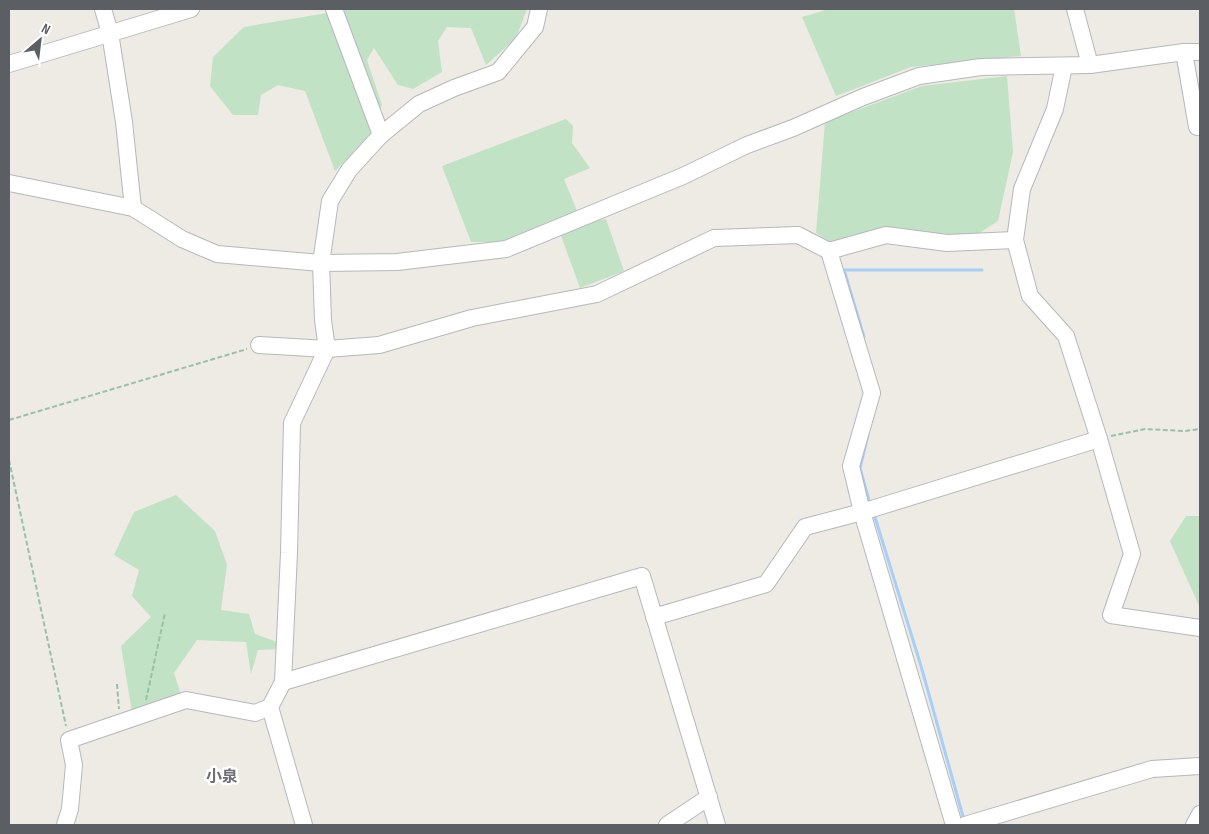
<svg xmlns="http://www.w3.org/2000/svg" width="1209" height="834" font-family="'Sofia Sans Condensed','Noto Sans JP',sans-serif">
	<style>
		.green { fill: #c1e2c4 }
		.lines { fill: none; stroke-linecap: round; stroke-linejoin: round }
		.stream { stroke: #a7cff8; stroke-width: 3 }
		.minor-casing { stroke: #b5b8bc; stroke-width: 18 }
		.path { stroke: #99c0a8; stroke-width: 2; stroke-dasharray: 5 2.5; stroke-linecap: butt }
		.minor { stroke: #fff; stroke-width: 16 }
		.labels { text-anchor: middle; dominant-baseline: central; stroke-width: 5; stroke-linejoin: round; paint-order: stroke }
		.neighbourhood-label { font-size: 16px; font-weight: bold; fill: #6c6f74; stroke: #fff }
	</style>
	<rect width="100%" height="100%" fill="#edebe3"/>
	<!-- green -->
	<g class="green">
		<polygon points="351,9 527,9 516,38 486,65 471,28 447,27 438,41 442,72 413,89 398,85 374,48 367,60 382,105 370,137 335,171 305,91 278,85 261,95 258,115 233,115 210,86 213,57 244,27"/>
		<polygon points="829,9 1014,9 1021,56 911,67 836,96 802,17"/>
		<polygon points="1007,76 1013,152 998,221 973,237 883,227 830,242 816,233 825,122 922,86"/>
		<polygon points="566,119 573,126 572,143 590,168 564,179 582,223 606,219 624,271 580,288 555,219 503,242 471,242 442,166"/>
		<polygon points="176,495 215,531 227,565 221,610 249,614 255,634 277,642 278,649 258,650 251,674 246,642 197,640 174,673 181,695 132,712 121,646 151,617 132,596 139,570 114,555 134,512"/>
		<polygon points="1186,516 1200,516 1200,608 1170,541"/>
	</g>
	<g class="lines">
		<!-- stream -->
		<g class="stream">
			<polyline points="864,337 844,270 982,270"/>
			<polyline points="868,435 860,468 870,504"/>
			<polyline points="874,514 921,666 964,820"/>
		</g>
		<defs>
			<g id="minor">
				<polyline points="103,9 110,33 124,122 133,208"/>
				<polyline points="334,9 381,135"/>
				<polyline points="1075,9 1090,65"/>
				<polyline points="1184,52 1197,127"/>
				<polyline points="9,64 191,9"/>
				<polyline points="1064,66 1055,109 1022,189 1015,240 1030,296 1066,336 1099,439 1132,554 1111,615 1200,628"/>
				<polyline points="9,183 133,208 182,239 217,254 321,263 397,262 506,249 683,176 747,145 793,128 863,97 919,76 981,67 1090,65 1184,52 1200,52"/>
				<polyline points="829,251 872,393 851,466 862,512 954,825"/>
				<polyline points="259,345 327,349 379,345 472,318 597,294 714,238 798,235 829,251 886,235 947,243 1015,240"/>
				<polyline points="654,617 766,584 805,527 862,512 1099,439"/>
				<polyline points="283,682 642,576 717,825"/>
				<polyline points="65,825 70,809 74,765 69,740 186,700 255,713 270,707"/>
				<polyline points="304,825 270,707 283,682 289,553 292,423 327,349 323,320 321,263 330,201 349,170 381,135 419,104 454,88 498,72 535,27 539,9"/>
				<polyline points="667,825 709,797"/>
				<polyline points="965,825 1152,769 1200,766"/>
				<polyline points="1194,825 1200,814"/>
			</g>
		</defs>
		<!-- minor casing -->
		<use href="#minor" class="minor-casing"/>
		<!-- path -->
		<g class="path">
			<polyline points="9,420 247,349"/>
			<polyline points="1111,436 1145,429 1185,431 1200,429"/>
			<polyline points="9,460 66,726"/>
			<polyline points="117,684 119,709"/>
			<polyline points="146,700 165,613"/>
		</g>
		<!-- minor -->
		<use href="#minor" class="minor"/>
	</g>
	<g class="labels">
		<!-- neighbourhood labels -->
		<g class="neighbourhood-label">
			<text x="222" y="777">小泉</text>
		</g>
	</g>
	<!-- border -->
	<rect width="1209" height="834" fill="none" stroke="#5b5e62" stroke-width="20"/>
	<!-- north arrow -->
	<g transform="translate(40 40) rotate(28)" stroke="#ffffff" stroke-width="4" paint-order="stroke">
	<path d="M0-4L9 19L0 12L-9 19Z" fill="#5b5e62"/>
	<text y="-8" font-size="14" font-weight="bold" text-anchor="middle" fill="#5b5e62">N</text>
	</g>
</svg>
